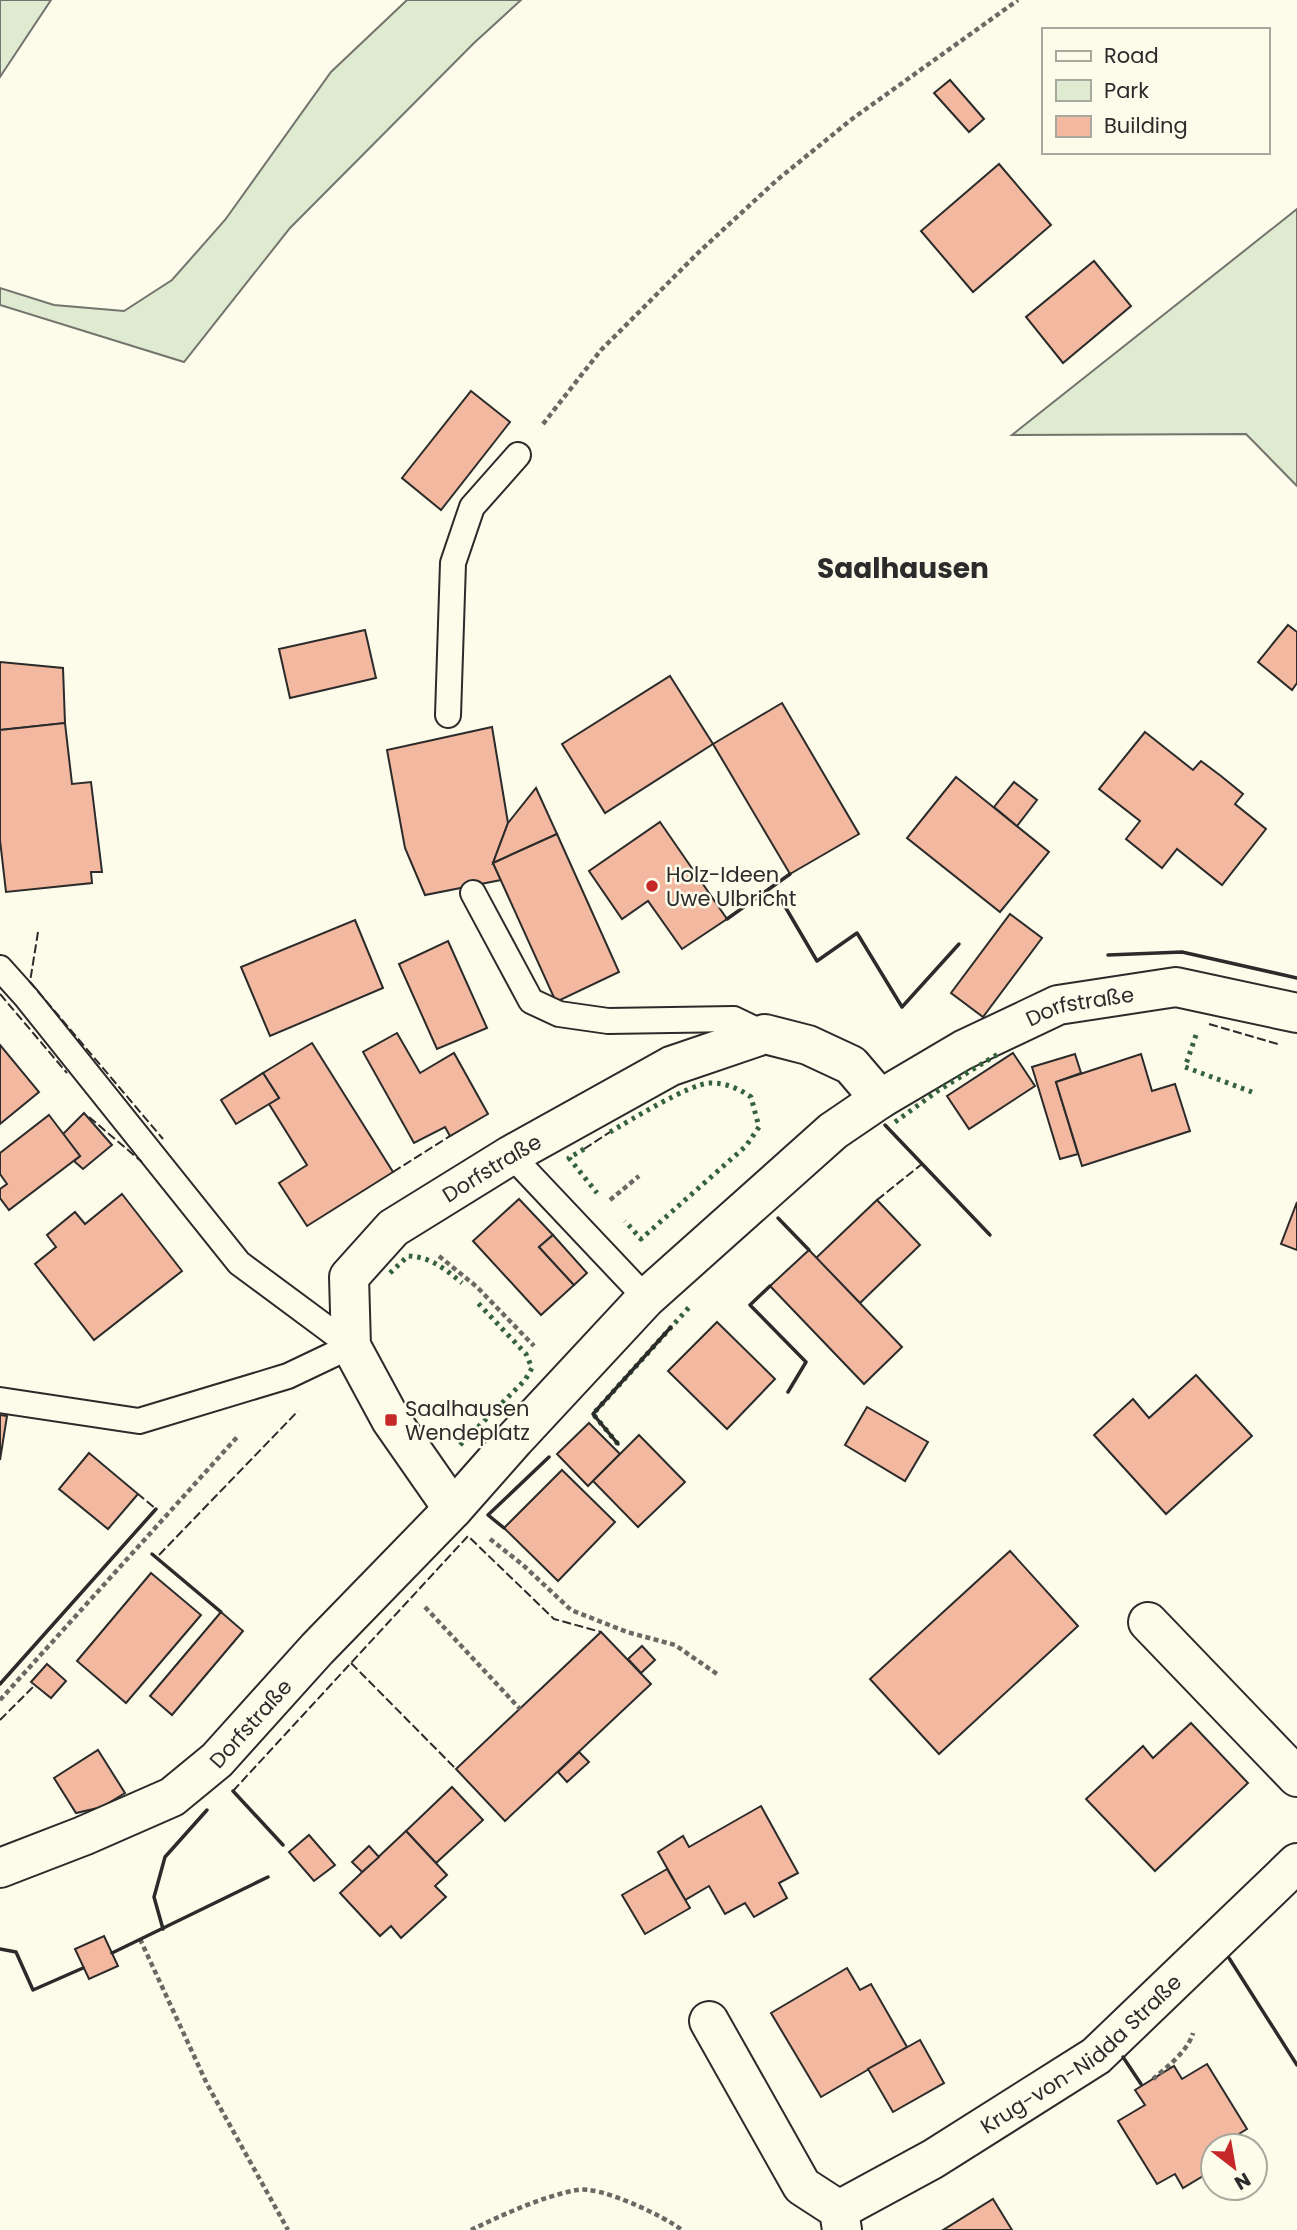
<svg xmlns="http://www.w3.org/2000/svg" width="1297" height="2230" font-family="Poppins,sans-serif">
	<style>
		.green { fill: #deebd1; stroke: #74746e; stroke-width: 2 }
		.building { fill: #f2b8a0; stroke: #2b2b2b; stroke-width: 2 }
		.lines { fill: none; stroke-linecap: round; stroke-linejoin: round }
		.lane-casing { stroke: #2b2b2b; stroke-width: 28 }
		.street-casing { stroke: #2b2b2b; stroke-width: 42 }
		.path { stroke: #6a6964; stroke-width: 4.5; stroke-dasharray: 5 3.5; stroke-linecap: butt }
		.lane { stroke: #fdfbea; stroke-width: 24 }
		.street { stroke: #fdfbea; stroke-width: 38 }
		.hedge { stroke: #34623c; stroke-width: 5; stroke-dasharray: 3.5 5; stroke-linecap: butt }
		.fence { stroke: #2b2b2b; stroke-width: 2; stroke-dasharray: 9 3.5; stroke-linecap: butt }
		.wall { stroke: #2b2b2b; stroke-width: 3.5 }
		.poi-dot { fill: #c62828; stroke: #fdfbea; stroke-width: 2.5 }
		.labels { text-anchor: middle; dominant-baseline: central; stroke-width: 5; stroke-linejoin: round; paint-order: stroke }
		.poi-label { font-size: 21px; fill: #2b2b2b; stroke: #fdfbea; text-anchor: start }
		.street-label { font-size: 21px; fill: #2b2b2b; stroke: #fdfbea }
		.district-label { font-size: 28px; font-weight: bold; fill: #2b2b2b; stroke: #fdfbea }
	</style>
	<rect width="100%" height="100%" fill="#fdfbea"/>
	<!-- green -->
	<g class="green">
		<polygon points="0,0 51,0 0,77"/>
		<polygon points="407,0 521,0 474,43 290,228 184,362 0,305 0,288 54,305 124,311 172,280 225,220 331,72"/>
		<polygon points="1297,209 1297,486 1246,434 1012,435"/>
	</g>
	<!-- building -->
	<g class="building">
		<polygon points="950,80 984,119 969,132 934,93"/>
		<polygon points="999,164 1051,225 973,292 921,231"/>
		<polygon points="1094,261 1131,306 1063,363 1026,317"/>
		<polygon points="471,391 510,422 441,510 402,478"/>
		<polygon points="1288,625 1297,632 1297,683 1292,690 1258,662"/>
		<polygon points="365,630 376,678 290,698 279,649"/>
		<polygon points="0,662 63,668 65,723 0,730"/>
		<polygon points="670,676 713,744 605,813 562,744"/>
		<polygon points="782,703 859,834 790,874 713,744"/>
		<polygon points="65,723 72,784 91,782 102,872 91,872 92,883 6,892 0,840 0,730"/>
		<polygon points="492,727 508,823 493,863 501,880 425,895 405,848 387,750"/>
		<polygon points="1145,732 1193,770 1201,761 1221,776 1243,794 1235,804 1266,829 1222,885 1177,849 1162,868 1126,839 1140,821 1099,789"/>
		<polygon points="956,777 1049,852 1000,912 907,838"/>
		<polygon points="1014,782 1037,800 1017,826 994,807"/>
		<polygon points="536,788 557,834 493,863 508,823"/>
		<polygon points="660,822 727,919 682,949 648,901 622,919 589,871"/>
		<polygon points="557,834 619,972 556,1002 493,863"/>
		<polygon points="1010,914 1042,938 983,1017 951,993"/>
		<polygon points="355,920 383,988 270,1036 241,967"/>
		<polygon points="448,941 487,1028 437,1049 399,964"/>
		<polygon points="397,1033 420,1073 454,1053 488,1114 450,1136 445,1127 414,1143 363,1052"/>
		<polygon points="312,1043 393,1172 307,1226 279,1183 307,1165 269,1104 279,1098 263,1073"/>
		<polygon points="0,1045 39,1092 0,1124"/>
		<polygon points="1013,1053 1035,1086 969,1129 947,1096"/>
		<polygon points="1075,1054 1081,1073 1056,1082 1078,1154 1060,1159 1032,1067"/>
		<polygon points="1141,1054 1152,1091 1175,1084 1190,1131 1082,1166 1056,1082"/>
		<polygon points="263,1073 279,1098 236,1124 221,1100"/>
		<polygon points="84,1113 112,1145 83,1169 74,1161 80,1156 63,1134"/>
		<polygon points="49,1115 80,1156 9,1210 0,1198 0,1189 7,1184 0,1174 0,1153"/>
		<polygon points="122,1194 182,1271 94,1340 35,1264 56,1247 47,1235 75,1212 85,1224"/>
		<polygon points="519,1199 553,1235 539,1247 574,1285 541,1315 473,1241"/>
		<polygon points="877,1200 920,1245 860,1303 816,1258"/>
		<polygon points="1297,1202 1297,1250 1281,1244"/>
		<polygon points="553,1235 587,1273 574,1285 539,1247"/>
		<polygon points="809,1250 902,1347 864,1384 770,1286"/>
		<polygon points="717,1322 775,1379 727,1429 668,1371"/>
		<polygon points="1196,1375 1252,1436 1166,1514 1094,1435 1133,1399 1149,1418"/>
		<polygon points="867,1407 928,1442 905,1481 845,1445"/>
		<polygon points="0,1415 7,1416 0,1460"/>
		<polygon points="589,1423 620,1454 588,1486 557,1454"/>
		<polygon points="639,1435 685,1482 638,1527 593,1481"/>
		<polygon points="89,1453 138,1494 108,1529 59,1489"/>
		<polygon points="562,1470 615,1522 558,1581 504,1528"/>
		<polygon points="1010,1551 1078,1626 939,1754 870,1679"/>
		<polygon points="151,1573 201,1615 126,1703 77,1661"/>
		<polygon points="221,1612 243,1631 172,1715 150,1696"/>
		<polygon points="601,1632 651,1684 505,1821 456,1769"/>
		<polygon points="642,1646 655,1660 641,1673 628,1659"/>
		<polygon points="47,1664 66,1681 51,1698 31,1682"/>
		<polygon points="1191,1723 1248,1783 1155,1871 1086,1799 1143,1746 1153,1758"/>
		<polygon points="98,1750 125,1793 102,1807 76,1813 54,1778"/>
		<polygon points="579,1752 589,1762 567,1782 558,1772"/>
		<polygon points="452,1787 483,1820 436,1863 406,1831"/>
		<polygon points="761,1806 798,1873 779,1883 787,1898 754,1917 745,1903 725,1914 709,1886 685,1900 658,1852 683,1836 689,1847"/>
		<polygon points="406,1831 447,1875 435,1886 446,1897 401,1938 391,1926 380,1936 340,1893"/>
		<polygon points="309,1835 335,1865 314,1881 289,1852"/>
		<polygon points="369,1846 379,1857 362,1872 352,1862"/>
		<polygon points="667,1869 690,1908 645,1934 622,1895"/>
		<polygon points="104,1936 118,1966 89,1979 75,1949"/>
		<polygon points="847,1968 860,1990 871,1984 907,2047 821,2097 771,2013"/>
		<polygon points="920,2040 944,2083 893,2112 868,2069"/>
		<polygon points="1207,2064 1247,2129 1219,2146 1213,2146 1213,2149 1206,2153 1213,2165 1213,2170 1183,2188 1175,2174 1157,2184 1118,2121 1145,2105 1135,2090 1174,2066 1182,2079"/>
		<polygon points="993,2199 1012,2230 943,2230"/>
	</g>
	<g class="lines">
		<defs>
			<g id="lane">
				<polyline points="448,715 453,563 472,507 518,455"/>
				<polyline points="473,893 531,1001 559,1014 608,1021 734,1019 765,1034"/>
				<polyline points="0,968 26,997 239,1263 351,1346 288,1376 139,1421 0,1400"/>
				<polyline points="511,1155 646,1298"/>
			</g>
			<g id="street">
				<path id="s1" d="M 453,1509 L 391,1420 L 351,1346 L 349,1277 L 393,1228 L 511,1155 L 671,1066 L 765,1034 L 808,1045 L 851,1065 L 880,1099"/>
				<polyline points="1148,1622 1297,1777"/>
				<path id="s2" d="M 0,1868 L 83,1836 L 172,1797 L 217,1760 L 317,1649 L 453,1509 L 514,1440 L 646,1298 L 833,1131 L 880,1099 L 963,1050 L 1058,1005 L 1176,987 L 1297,1013"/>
				<polyline points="709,2021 802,2186 839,2210 842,2230"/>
				<path id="s3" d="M 839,2210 L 933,2159 L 1096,2056 L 1297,1863"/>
			</g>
		</defs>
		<!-- lane casing -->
		<use href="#lane" class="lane-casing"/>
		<!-- street casing -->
		<use href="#street" class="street-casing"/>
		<!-- path -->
		<g class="path">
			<polyline points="543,424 601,350 700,251 777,180 852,119 1018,0"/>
			<polyline points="610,1200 639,1176"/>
			<polyline points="439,1256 477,1287 534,1346"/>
			<polyline points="490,1539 523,1565 571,1610 627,1632 675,1645 717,1674"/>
			<polyline points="425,1607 520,1709"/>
			<polyline points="0,1700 238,1436"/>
			<polyline points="140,1939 207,2084 288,2230"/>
			<path d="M 1153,2079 C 1167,2067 1188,2051 1193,2033"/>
			<path d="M 471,2230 C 502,2215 543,2196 577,2190 C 599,2185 664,2216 682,2230"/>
		</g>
		<!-- lane -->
		<use href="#lane" class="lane"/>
		<!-- street -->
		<use href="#street" class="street"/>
		<!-- hedge -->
		<g class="hedge">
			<polyline points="1196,1035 1185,1067 1252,1092"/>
			<polyline points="895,1122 939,1090 998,1054"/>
			<path d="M 610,1132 C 629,1121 691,1083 710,1083 C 726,1083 738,1088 751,1097 L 759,1127 L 746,1146 L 641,1239 L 625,1221"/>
			<polyline points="584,1149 569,1158 597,1193"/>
			<path d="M 390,1273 L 408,1256 C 431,1257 445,1269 462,1283"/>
			<polyline points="618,1444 593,1414 692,1304"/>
			<polyline points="460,1445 525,1380 532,1368 526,1354 478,1303"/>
		</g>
		<!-- fence -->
		<g class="fence">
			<polyline points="38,932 30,982 163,1139"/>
			<polyline points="0,994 67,1073"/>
			<polyline points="1209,1024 1281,1045"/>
			<polyline points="89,1117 142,1162"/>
			<polyline points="584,1149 610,1132"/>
			<polyline points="393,1172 450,1136"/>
			<polyline points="877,1200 922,1164"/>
			<polyline points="159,1555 298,1411"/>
			<polyline points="351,1663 456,1769"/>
			<polyline points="0,1684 156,1509 138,1494"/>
			<polyline points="0,1720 35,1685"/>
			<polyline points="233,1791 468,1536 554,1619 601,1632"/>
		</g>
		<!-- wall -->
		<g class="wall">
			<polyline points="780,898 817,961 857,933 902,1007 959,944"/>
			<polyline points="727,919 790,874"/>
			<polyline points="1108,955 1182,952 1297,978"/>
			<polyline points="885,1125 990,1235"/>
			<polyline points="778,1218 809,1250"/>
			<polyline points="770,1286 750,1305 806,1362 788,1392"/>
			<polyline points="618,1444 593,1414 671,1327"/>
			<polyline points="504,1528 488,1515 549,1457"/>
			<polyline points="152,1554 221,1612"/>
			<polyline points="0,1684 156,1509"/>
			<polyline points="233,1791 283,1845"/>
			<polyline points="163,1929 154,1897 165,1857 207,1810"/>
			<polyline points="0,1949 16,1952 33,1990 83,1968"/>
			<polyline points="112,1953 268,1877"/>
			<polyline points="1229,1958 1297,2065"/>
			<polyline points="1123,2057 1141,2084"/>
		</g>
	</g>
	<!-- markers -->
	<g class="poi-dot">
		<circle cx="652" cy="886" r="7"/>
		<rect x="384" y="1413" width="14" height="14" rx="3.5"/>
	</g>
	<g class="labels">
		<!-- poi labels -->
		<g class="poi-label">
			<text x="666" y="874">Holz-Ideen<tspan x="666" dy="24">Uwe Ulbricht</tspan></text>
			<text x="405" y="1408">Saalhausen<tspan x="405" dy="24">Wendeplatz</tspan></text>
		</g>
		<!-- street labels -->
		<g class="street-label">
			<text stroke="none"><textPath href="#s2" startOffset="1405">Dorfstraße</textPath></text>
			<text stroke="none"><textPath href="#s1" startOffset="443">Dorfstraße</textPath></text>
			<text stroke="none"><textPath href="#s2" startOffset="294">Dorfstraße</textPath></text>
			<text stroke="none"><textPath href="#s3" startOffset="289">Krug-von-Nidda Straße</textPath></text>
		</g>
		<!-- district labels -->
		<g class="district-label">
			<text x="903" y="568">Saalhausen</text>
		</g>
	</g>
	<!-- legend -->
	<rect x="1042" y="28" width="228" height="126" fill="#fdfbea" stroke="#a9a89e" stroke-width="2"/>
	<rect x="1056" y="51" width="35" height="10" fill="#fdfbea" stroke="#a9a89e" stroke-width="2"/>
	<text x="1104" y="63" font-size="21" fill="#2b2b2b">Road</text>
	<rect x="1056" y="80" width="35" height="21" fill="#deebd1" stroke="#a9a89e" stroke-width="2"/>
	<text x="1104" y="98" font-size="21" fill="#2b2b2b">Park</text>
	<rect x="1056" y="116" width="35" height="21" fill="#f2b8a0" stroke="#a9a89e" stroke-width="2"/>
	<text x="1104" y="133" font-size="21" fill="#2b2b2b">Building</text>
	<!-- north arrow -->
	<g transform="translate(1234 2167) rotate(149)"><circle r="33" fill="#fdfbea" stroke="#a9a89e" stroke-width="2"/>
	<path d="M0-5L12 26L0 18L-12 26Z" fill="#c62828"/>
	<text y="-10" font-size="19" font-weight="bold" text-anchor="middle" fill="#2b2b2b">N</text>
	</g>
</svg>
